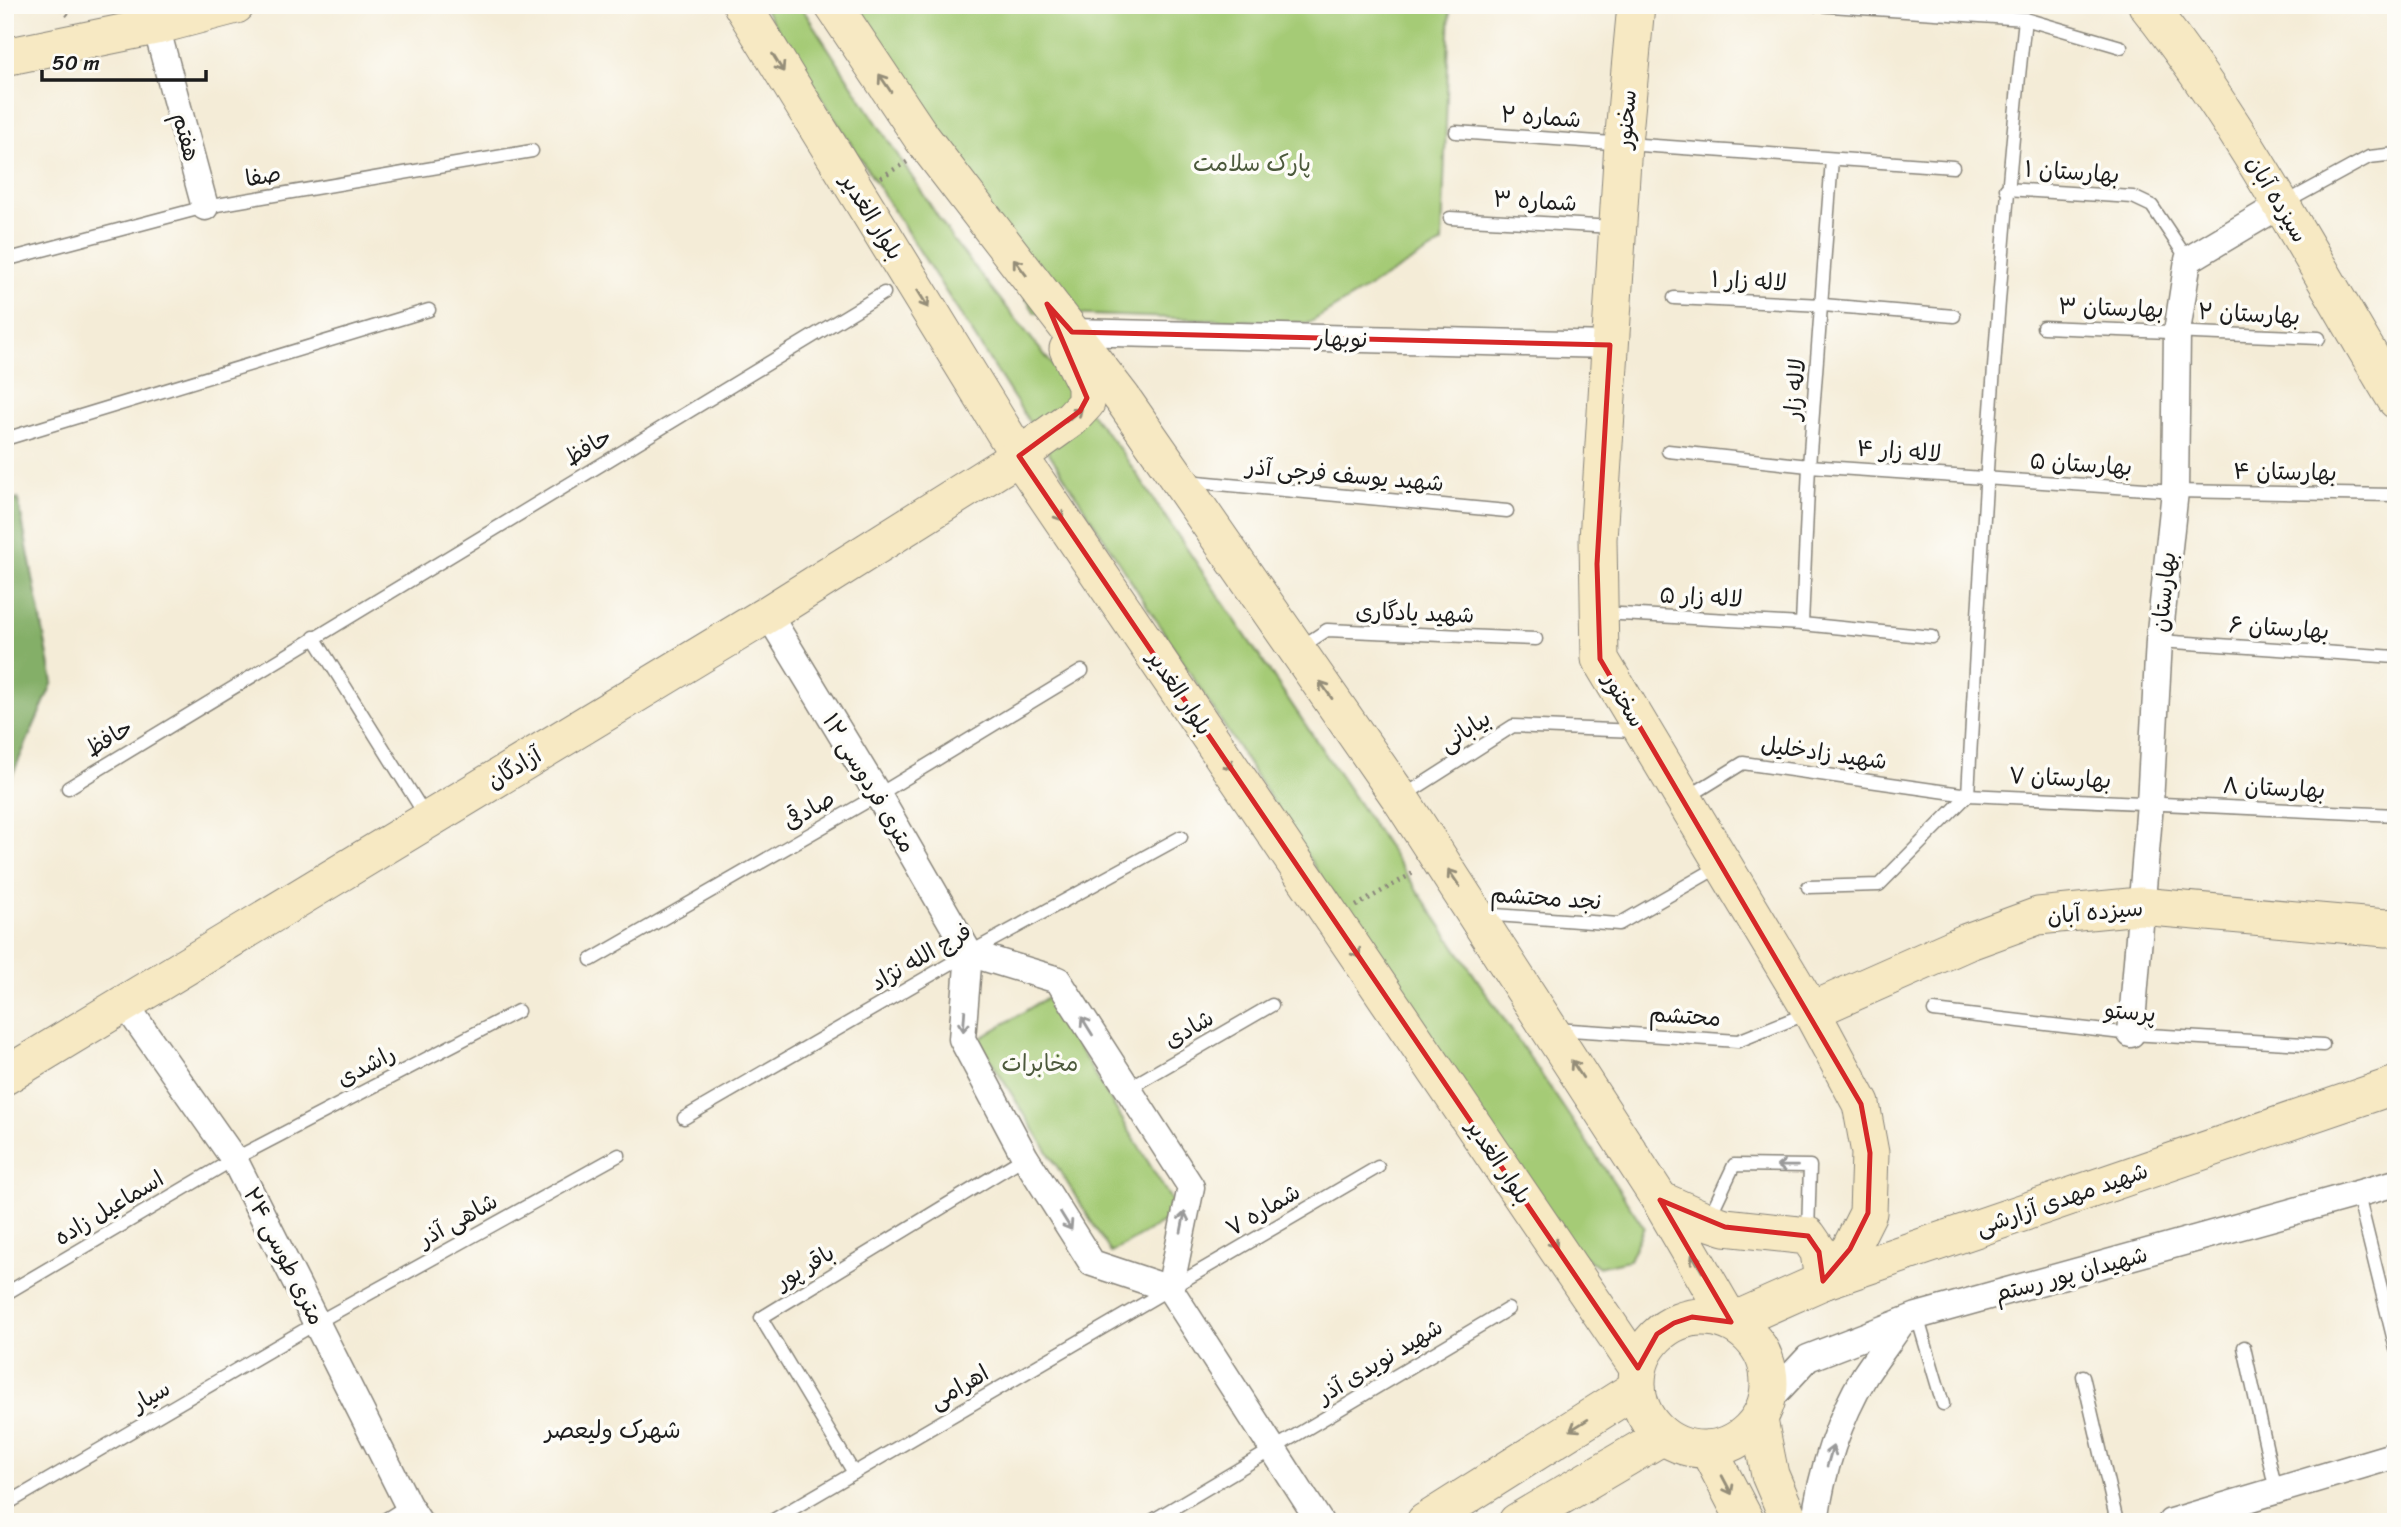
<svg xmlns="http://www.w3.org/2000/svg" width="2401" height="1527" font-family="Sriracha,'Playpen Sans Arabic',sans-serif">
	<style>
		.green { fill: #a5cb76; stroke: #607449; stroke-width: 2 }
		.forest { fill: #84af67; stroke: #506642; stroke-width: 2 }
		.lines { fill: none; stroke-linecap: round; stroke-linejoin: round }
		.lane-casing { stroke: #88847a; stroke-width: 15 }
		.street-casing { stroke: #88847a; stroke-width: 29 }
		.secondary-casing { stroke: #88847a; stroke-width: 39 }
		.path { stroke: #88847a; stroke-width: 4.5; stroke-dasharray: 2 5; stroke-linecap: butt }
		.lane { stroke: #fff; stroke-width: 12 }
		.street { stroke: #fff; stroke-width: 26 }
		.secondary { stroke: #f7e9c3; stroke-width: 37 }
		.oneway { stroke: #948d78 }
		.oneway2 { stroke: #999 }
		.marked { fill: none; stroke: #d62828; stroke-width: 5; stroke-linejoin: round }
		.labels { text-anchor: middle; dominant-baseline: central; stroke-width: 7; stroke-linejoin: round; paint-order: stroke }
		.street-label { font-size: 23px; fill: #1c1c1c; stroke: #fdfcf7 }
		.park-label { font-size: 23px; fill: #4c593c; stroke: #fdfcf7 }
		.neighbourhood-label { font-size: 24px; fill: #1c1c1c; stroke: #fdfcf7 }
	</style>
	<rect width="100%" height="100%" fill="#fdfcf7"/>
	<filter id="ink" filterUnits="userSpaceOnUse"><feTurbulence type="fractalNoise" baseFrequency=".0143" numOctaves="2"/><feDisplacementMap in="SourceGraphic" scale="14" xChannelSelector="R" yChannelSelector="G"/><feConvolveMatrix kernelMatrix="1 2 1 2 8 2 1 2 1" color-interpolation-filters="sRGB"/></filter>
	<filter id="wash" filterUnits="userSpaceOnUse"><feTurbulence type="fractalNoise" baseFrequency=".00686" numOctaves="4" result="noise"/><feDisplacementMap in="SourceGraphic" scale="28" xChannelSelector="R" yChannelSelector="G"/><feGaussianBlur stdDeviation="1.57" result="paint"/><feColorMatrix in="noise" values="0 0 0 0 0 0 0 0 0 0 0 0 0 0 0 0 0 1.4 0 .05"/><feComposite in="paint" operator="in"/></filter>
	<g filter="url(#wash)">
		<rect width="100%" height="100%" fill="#f4ecd7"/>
		<!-- green -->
		<g class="green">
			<polygon points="762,5 800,5 953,240 1121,451 1644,1227 1629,1260 1598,1267 1569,1245 1306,854"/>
			<polygon points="845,5 1450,5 1442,243 1309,323 1035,313"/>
			<polygon points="1048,997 1179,1213 1111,1253 978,1040"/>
		</g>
		<!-- forest -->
		<polygon class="forest" points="18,499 53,682 5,792 5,502"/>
	</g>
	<g filter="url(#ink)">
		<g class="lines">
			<defs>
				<g id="lane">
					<polyline points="1816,5 2025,19 2121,47"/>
					<polyline points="1456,132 1953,167"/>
					<polyline points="2006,189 2133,197 2152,206 2188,260"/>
					<polyline points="2283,204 2369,157 2396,154"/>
					<polyline points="1450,218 1614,227"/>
					<polyline points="5,260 205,207 532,151"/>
					<polyline points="1674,298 1823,305 1954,316"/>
					<polyline points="2043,327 2319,338"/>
					<polyline points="5,439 429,310"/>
					<polyline points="1668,451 1809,466 2175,491 2394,495"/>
					<polyline points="1187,481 1507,511"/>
					<polyline points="1602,613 1802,624 1932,637"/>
					<polyline points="1802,624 1809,466 1832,159"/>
					<polyline points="314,637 427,818"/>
					<polyline points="2159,641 2396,657"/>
					<polyline points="1301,647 1327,630 1536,639"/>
					<polyline points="68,788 884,293"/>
					<polyline points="1402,797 1513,726 1636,731"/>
					<polyline points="1688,797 1743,763 1968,795 2396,815"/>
					<path d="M 1808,887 L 1879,885 L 1968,795 C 1982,536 1997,277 2025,19"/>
					<polyline points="1481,914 1619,924 1720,866"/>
					<polyline points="591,960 878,795 1082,671"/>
					<polyline points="1934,1011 2131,1034 2323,1045"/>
					<polyline points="1555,1029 1738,1041 1808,1013"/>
					<polyline points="1127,1089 1272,1005"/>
					<polyline points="684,1118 969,953 1181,837"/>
					<polyline points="2358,1195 2396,1349"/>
					<polyline points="1708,1220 1734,1165 1810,1166 1808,1233"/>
					<polyline points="5,1294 234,1159 518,1011"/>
					<polyline points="1917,1316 1943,1404"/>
					<polyline points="2244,1347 2276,1491"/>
					<polyline points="2083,1376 2117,1522"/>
					<polyline points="854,1473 761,1318 1025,1157"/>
					<polyline points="5,1505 318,1322 619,1155"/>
					<polyline points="381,1522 408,1505"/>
					<polyline points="770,1522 1378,1167"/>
					<polyline points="1150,1522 1508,1309"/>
				</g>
				<g id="street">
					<polyline points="156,26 205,207"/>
					<polyline points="1072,332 1610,345"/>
					<polyline points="768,614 878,795 969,953"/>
					<polyline points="969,953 962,1039 1025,1157 1092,1263 1170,1289 1320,1522"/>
					<polyline points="969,953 1058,980 1191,1187 1170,1289"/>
					<polyline points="125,1004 234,1159 408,1505 419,1522"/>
					<polyline points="2131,1034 2150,803 2159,641 2175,491 2177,332 2188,260 2282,204"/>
					<polyline points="1767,1402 1808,1358 1917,1316 2396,1183"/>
					<path d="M 1815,1522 C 1821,1472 1839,1418 1865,1375 C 1877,1357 1890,1340 1902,1322"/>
					<polyline points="2171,1522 2396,1455"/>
				</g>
				<g id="secondary">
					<polyline points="742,5 1019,456 1638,1368"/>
					<polyline points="833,5 922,138 1122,398 1400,798 1660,1200 1731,1322 1823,1281 2396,1085"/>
					<polyline points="1636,5 1623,144 1598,539 1600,659 1811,1011 1861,1104 1870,1153 1868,1213 1850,1249 1823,1281"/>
					<path d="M 2147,5 C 2244,128 2316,267 2396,400"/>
					<polyline points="5,57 156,26 236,5"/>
					<polyline points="1811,1011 1967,942 2038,916 2140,906 2386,928 2396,927"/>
					<polyline points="5,1076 768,614 1019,456 1071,419 1086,403 1086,385 1068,349"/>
					<polyline points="1660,1200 1707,1221 1725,1227 1808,1236 1819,1252 1823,1281"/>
					<circle cx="1703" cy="1383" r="66"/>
					<polyline points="1759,1420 1770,1475 1790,1522"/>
					<polyline points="1708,1449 1746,1522"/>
					<polyline points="1425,1522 1637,1388"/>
					<polyline points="1517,1522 1663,1436"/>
				</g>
			</defs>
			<!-- lane casing -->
			<use href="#lane" class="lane-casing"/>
			<!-- street casing -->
			<use href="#street" class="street-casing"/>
			<!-- secondary casing -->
			<use href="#secondary" class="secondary-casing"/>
			<!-- path -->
			<g class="path">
				<polyline points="56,5 69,16"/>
				<polyline points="881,177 907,162"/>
				<polyline points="1356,906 1415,872"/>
			</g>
			<!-- lane -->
			<use href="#lane" class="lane"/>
			<!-- street -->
			<use href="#street" class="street"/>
			<!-- secondary -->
			<use href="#secondary" class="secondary"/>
		</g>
		<!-- one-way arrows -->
		<defs><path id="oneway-shaft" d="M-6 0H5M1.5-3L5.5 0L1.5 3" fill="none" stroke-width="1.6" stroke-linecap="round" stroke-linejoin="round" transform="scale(1.75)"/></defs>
		<g class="oneway">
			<use href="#oneway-shaft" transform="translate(778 63) rotate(58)"/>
			<use href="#oneway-shaft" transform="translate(885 83) rotate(-124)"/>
			<use href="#oneway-shaft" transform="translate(1020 267) rotate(-127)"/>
			<use href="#oneway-shaft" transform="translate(923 299) rotate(58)"/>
			<use href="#oneway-shaft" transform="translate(1074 415) rotate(-40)"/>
			<use href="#oneway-shaft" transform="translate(1057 512) rotate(56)"/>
			<use href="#oneway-shaft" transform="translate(1326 690) rotate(-125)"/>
			<use href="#oneway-shaft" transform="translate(1226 761) rotate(56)"/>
			<use href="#oneway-shaft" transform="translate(1454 878) rotate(-124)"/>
			<use href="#oneway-shaft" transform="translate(1354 949) rotate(56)"/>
			<use href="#oneway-shaft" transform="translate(1577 1069) rotate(-123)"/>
			<use href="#oneway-shaft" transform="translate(1551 1239) rotate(56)"/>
			<use href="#oneway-shaft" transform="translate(1697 1263) rotate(-120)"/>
			<use href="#oneway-shaft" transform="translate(1579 1425) rotate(148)"/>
			<use href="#oneway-shaft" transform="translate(1727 1485) rotate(62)"/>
		</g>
		<g class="oneway2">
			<use href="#oneway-shaft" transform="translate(964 1021) rotate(94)"/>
			<use href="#oneway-shaft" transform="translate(1087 1026) rotate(-122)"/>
			<use href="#oneway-shaft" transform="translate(1787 1166) rotate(-179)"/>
			<use href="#oneway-shaft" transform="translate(1066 1221) rotate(58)"/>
			<use href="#oneway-shaft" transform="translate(1183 1222) rotate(-79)"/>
			<use href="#oneway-shaft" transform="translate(1830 1456) rotate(-74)"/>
		</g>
	</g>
	<!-- marked area -->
	<path class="marked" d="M 1047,304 L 1072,332 L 1610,345 L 1597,564 L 1600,659 L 1861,1104 L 1870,1153 L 1868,1213 L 1850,1249 L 1823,1281 L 1819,1252 L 1808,1236 L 1725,1227 L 1660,1200 L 1731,1322 L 1692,1317 L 1674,1323 L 1657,1334 L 1638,1368 L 1019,456 L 1080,411 L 1087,398 Z"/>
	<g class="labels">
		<!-- street labels -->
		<g class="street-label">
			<text transform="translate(1541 117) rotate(4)">شماره ۲</text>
			<text transform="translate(1626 119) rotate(-85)">سخنور</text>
			<text transform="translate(186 137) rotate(75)">هفتم</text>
			<text transform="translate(2072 172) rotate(4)">بهارستان ۱</text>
			<text transform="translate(263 176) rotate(-10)">صفا</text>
			<text transform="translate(2277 199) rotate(59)">سیزده آبان</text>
			<text transform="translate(1535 201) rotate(3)">شماره ۳</text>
			<text transform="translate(872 217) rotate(58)">بلوار الغدیر</text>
			<text transform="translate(1749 281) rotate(3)">لاله زار ۱</text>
			<text transform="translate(2111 308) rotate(2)">بهارستان ۳</text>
			<text transform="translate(2249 314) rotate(3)">بهارستان ۲</text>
			<text transform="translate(1341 339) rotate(1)">نوبهار</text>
			<text transform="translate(1795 389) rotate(-85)">لاله زار</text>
			<text transform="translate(588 447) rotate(-31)">حافظ</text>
			<text transform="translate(1899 451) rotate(4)">لاله زار ۴</text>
			<text transform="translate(2081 464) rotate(4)">بهارستان ۵</text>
			<text transform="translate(2285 472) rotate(1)">بهارستان ۴</text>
			<text transform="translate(1345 475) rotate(5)">شهید یوسف فرجی آذر</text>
			<text transform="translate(2164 592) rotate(-84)">بهارستان</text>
			<text transform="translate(1701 597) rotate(3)">لاله زار ۵</text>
			<text transform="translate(1415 613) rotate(2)">شهید یادگاری</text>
			<text transform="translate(2279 628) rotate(4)">بهارستان ۶</text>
			<text transform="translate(1180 693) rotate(56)">بلوار الغدیر</text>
			<text transform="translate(1624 700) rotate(59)">سخنور</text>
			<text transform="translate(1465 731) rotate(-33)">بیابانی</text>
			<text transform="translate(109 738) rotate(-31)">حافظ</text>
			<text transform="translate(1824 753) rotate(8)">شهید زادخلیل</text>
			<text transform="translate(514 768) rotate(-31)">آزادگان</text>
			<text transform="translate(2060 778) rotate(3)">بهارستان ۷</text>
			<text transform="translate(869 783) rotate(59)">۱۲ متری فردوسی</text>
			<text transform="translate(2274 788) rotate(3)">بهارستان ۸</text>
			<text transform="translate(809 810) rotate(-30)">صادقی</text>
			<text transform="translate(1546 898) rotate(4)">نجد محتشم</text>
			<text transform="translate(2095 912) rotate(-5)">سیزده آبان</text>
			<text transform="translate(921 957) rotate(-30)">فرج الله نژاد</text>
			<text transform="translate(2130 1012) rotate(5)">پرستو</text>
			<text transform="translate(1685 1016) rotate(4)">محتشم</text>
			<text transform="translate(1189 1029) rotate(-30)">شادی</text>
			<text transform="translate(366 1066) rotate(-28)">راشدی</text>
			<text transform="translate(1499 1162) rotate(56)">بلوار الغدیر</text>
			<text transform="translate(2062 1199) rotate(-19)">شهید مهدی آزارشی</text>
			<text transform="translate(109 1208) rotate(-31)">اسماعیل زاده</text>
			<text transform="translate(1263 1210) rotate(-30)">شماره ۷</text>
			<text transform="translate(458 1220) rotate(-29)">شاهی آذر</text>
			<text transform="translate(284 1256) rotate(63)">۲۴ متری طوسی</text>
			<text transform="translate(805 1267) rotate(-31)">باقر پور</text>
			<text transform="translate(2071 1274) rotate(-15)">شهیدان پور رستم</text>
			<text transform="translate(1380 1361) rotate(-31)">شهید نویدی آذر</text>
			<text transform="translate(959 1387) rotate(-30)">اهرامی</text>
			<text transform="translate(151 1396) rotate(-30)">سیار</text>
		</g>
		<!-- park labels -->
		<g class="park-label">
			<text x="1252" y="163">پارک سلامت</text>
			<text x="1040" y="1063">مخابرات</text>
		</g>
		<!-- neighbourhood labels -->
		<g class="neighbourhood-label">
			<text x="613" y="1430">شهرک ولیعصر</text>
		</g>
	</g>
	<!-- margin -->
	<rect width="2401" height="1527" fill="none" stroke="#fdfcf7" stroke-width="28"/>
	<!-- scale -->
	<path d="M42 70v10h164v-10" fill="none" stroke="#1c1c1c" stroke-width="3.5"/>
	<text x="52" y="70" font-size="21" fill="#1c1c1c" stroke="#fdfcf7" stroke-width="5" paint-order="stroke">50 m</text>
</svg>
